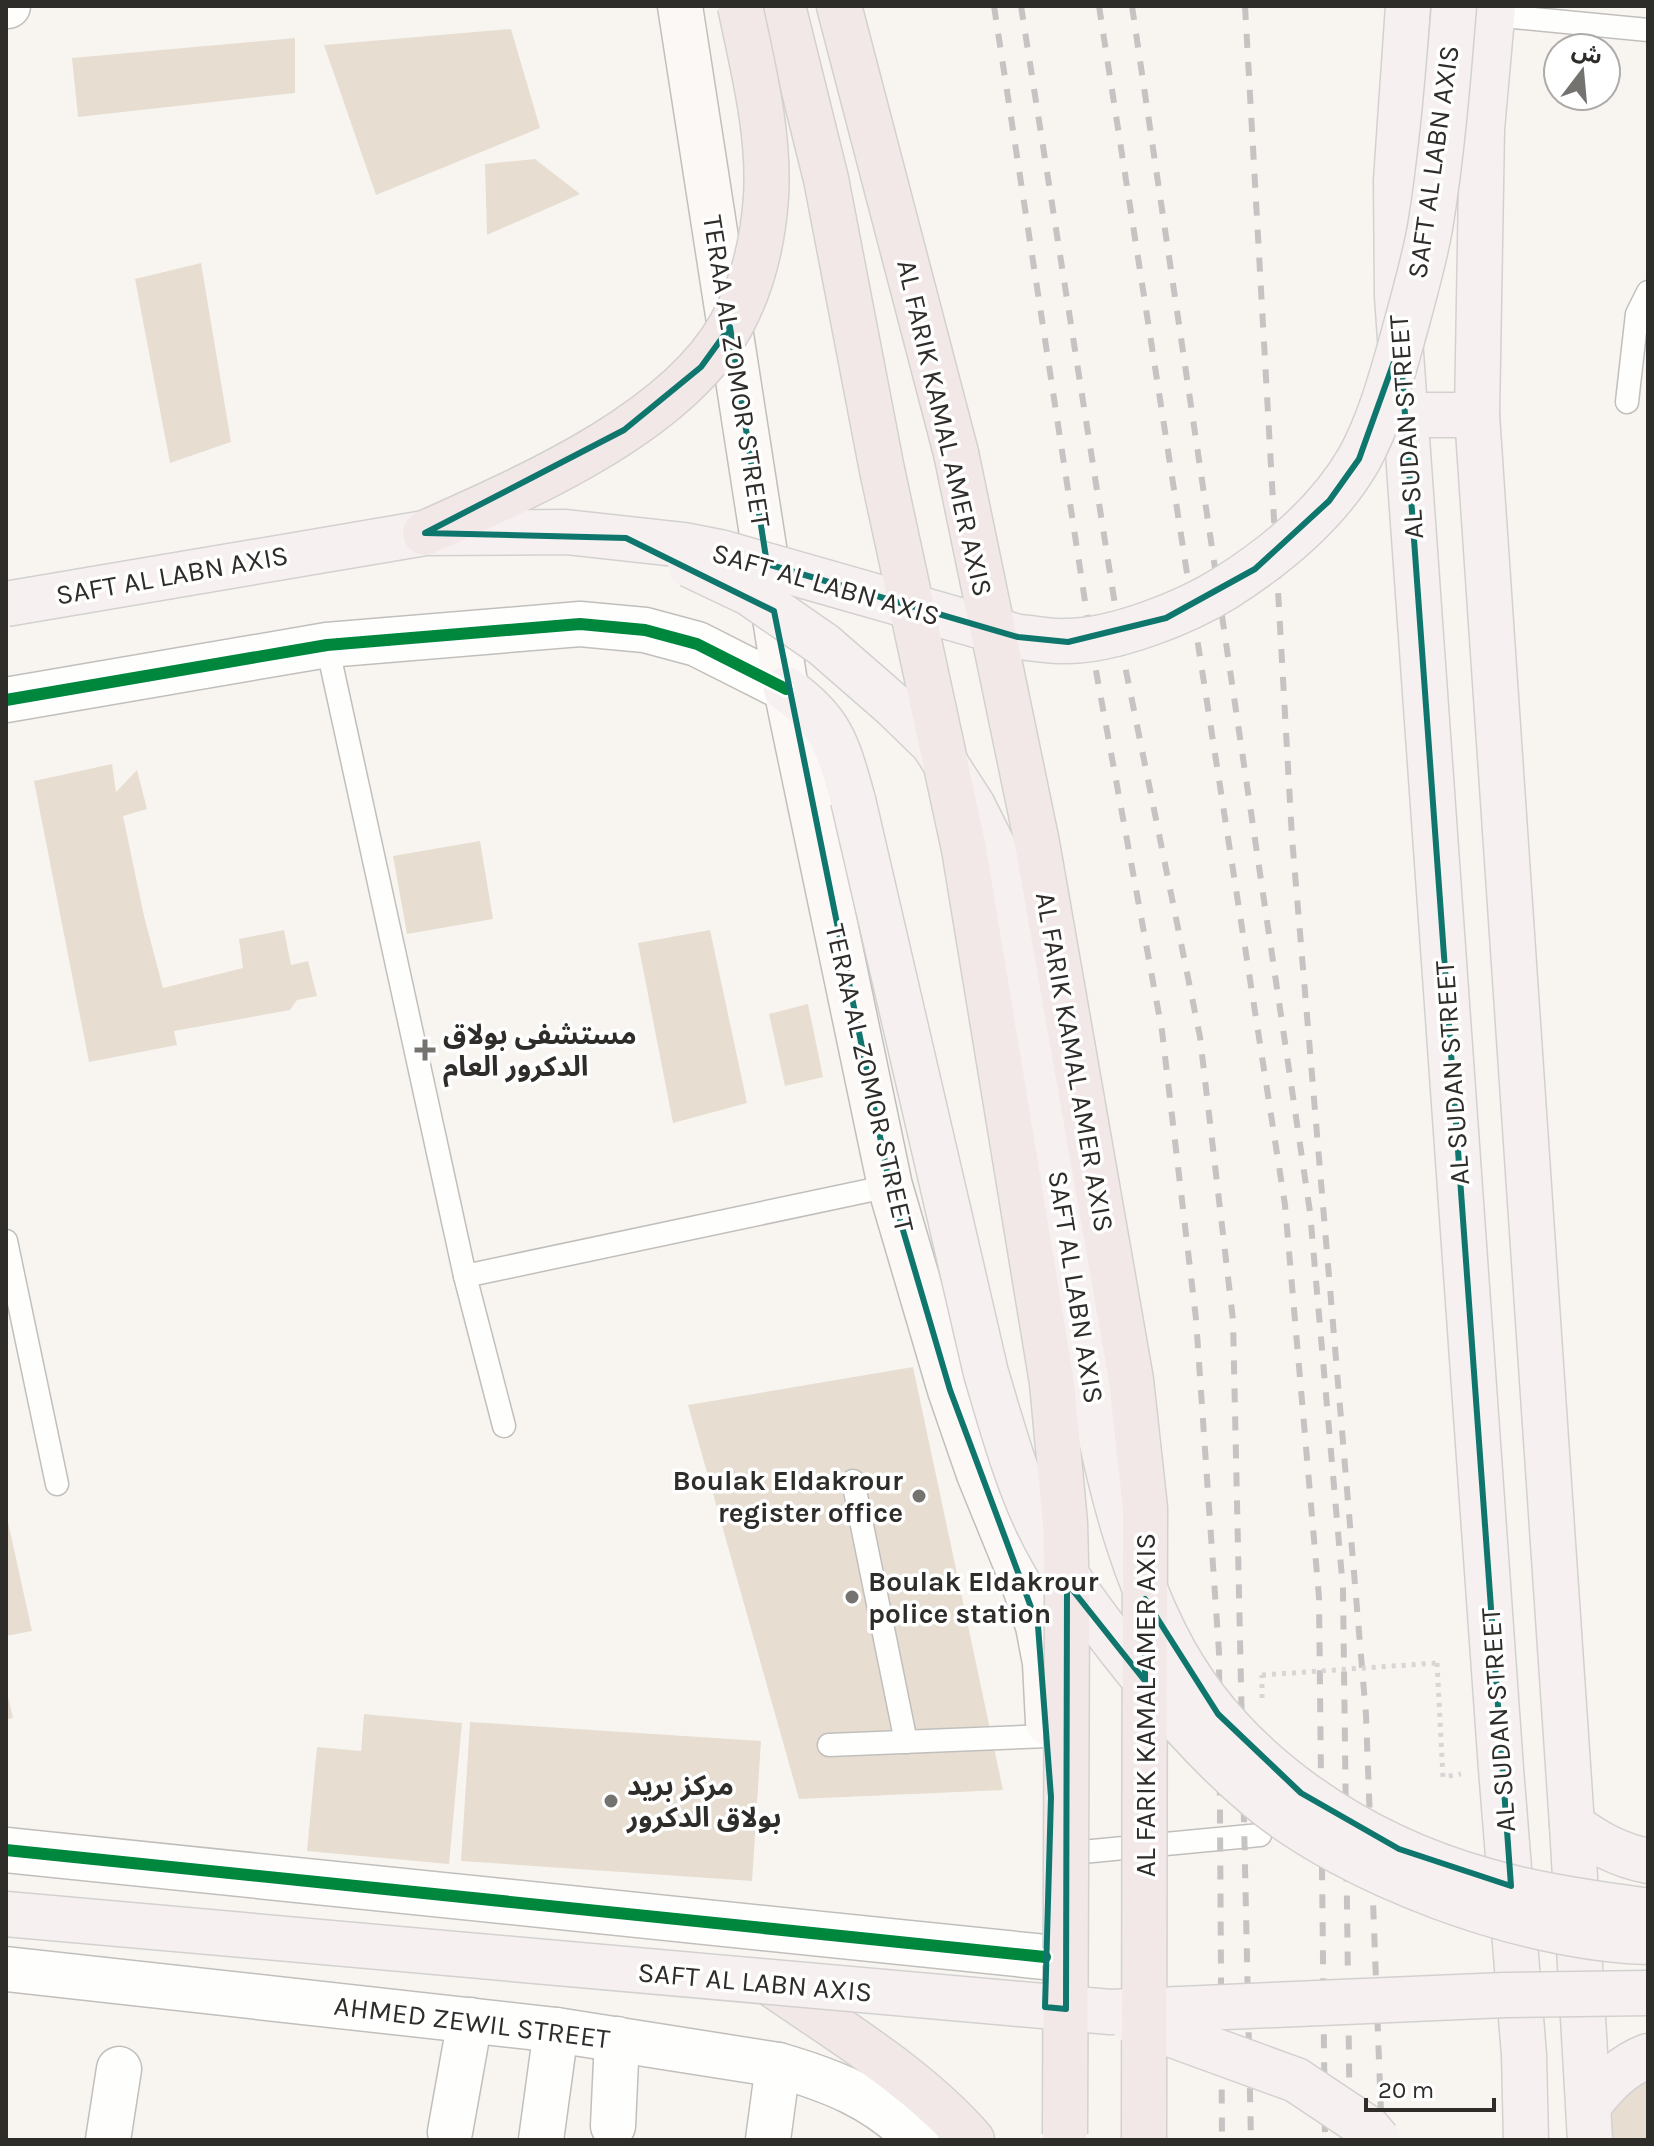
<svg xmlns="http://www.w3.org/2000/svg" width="1654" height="2146" font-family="Karla,'Noto Sans Arabic',sans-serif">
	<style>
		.building { fill: #e7ded1 }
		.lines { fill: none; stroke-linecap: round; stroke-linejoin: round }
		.service-casing { stroke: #c1bfbc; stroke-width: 25 }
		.minor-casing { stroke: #c1bfbc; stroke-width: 47 }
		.tertiary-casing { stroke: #c1bfbc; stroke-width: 47 }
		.secondary-casing { stroke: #c1bfbc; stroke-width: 47 }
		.primary-casing { stroke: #d3d1d0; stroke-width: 47 }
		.motorway-casing { stroke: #d3d1d0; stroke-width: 47 }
		.path { stroke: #d7d6d5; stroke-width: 5; stroke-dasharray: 4 6; stroke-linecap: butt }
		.service { stroke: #fefefd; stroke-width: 22 }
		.minor { stroke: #fefefd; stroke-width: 44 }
		.tertiary { stroke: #fefefd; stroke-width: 44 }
		.secondary { stroke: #fbf8f6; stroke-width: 44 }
		.primary { stroke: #f6f1f0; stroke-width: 44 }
		.motorway { stroke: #f2e8e7; stroke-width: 44 }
		.rail { stroke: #c5c4c3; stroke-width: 6; stroke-dasharray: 14 14; stroke-linecap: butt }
		.primary-bridge-casing { stroke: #d3d1d0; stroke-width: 47; stroke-linecap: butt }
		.motorway-bridge-casing { stroke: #d3d1d0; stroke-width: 47; stroke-linecap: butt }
		.path-bridge { stroke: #d7d6d5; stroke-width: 5; stroke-dasharray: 4 6; stroke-linecap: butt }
		.primary-bridge { stroke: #f6f1f0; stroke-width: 44 }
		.motorway-bridge { stroke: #f2e8e7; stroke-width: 44 }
		.cycleway-casing { stroke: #fff; stroke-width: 17 }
		.cycleway { stroke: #00873e; stroke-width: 12 }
		.marked { fill: none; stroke: #0f766e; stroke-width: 6; stroke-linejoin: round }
		.poi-dot { fill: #757370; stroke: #fff; stroke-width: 3 }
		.labels { text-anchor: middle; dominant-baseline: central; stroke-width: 7; stroke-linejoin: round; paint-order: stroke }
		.street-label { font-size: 28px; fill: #2f2d2a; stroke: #fff }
		.poi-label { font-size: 28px; font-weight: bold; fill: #2f2d2a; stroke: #fff; text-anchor: start }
	</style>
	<rect width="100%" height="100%" fill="#f8f5f1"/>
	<!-- building -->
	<g class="building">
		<polygon points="511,29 540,128 376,195 324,45"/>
		<polygon points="295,38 295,93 78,117 72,58"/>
		<polygon points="535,159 580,194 487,235 485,164"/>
		<polygon points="201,263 231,442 170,463 135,279"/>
		<polygon points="112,764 116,792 137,770 147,809 123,816 144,916 163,988 243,968 239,939 284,930 291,965 308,961 317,996 297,1000 290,1010 174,1031 177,1045 89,1062 34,781"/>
		<polygon points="480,841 493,919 407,934 393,856"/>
		<polygon points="710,930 747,1103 673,1123 638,943"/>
		<polygon points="808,1004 823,1077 785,1086 769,1014"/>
		<polygon points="913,1367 1003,1790 799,1799 688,1405"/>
		<polygon points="6,1513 32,1631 6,1636"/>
		<polygon points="6,1688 13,1718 6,1719"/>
		<polygon points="364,1714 462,1723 449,1864 307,1851 317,1747 361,1751"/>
		<polygon points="470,1722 761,1741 752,1881 461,1861"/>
		<polygon points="1648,2074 1648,2140 1612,2140 1611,2101"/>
	</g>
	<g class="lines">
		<defs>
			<g id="service">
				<polyline points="1493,15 1648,30"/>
				<polyline points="1627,402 1637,314 1648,292"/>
				<polyline points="327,645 465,1276 504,1426"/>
				<polyline points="6,1241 57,1484"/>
				<polyline points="465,1276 890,1186"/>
				<polyline points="853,1481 906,1742"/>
				<polyline points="829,1745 1048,1736"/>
				<polyline points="1061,1854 1260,1835"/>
			</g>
			<g id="minor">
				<polyline points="6,6 8,6"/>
				<polyline points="6,1850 1045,1957"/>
				<path d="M 6,1969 L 556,2030 L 778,2065 C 830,2080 878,2098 917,2140"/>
				<polyline points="613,2126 617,2039"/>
				<polyline points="450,2132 470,2020"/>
				<polyline points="108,2140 119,2069"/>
				<polyline points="541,2140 556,2030"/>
				<polyline points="768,2140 778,2065"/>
			</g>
			<polyline id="tertiary" points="6,700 327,645 580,624 645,630 697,644 786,689"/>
			<polyline id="secondary" points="680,6 786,689 890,1186 950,1390 979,1474 1023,1582 1038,1626 1045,1663 1048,1723"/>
			<g id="primary">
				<polyline points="1408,6 1396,180 1397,296 1501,1769 1524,2055 1526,2140"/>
				<polyline points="1493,6 1482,129 1477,415 1572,1825 1590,2140"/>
				<polyline points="1405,415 1477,415"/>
				<path d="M 786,689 C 833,722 838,747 853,800"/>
				<path d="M 1572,1825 C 1597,1843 1618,1855 1648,1861"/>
				<path d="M 1589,2105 C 1606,2083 1622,2066 1648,2056"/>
			</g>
			<g id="motorway">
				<polyline points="783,6 826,179 882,470"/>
				<polyline points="839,6 956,453"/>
				<path d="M 770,1983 C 839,2031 916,2076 972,2140"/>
			</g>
		</defs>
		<!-- service casing -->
		<use href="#service" class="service-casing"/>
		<!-- minor casing -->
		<use href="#minor" class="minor-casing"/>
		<!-- tertiary casing -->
		<use href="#tertiary" class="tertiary-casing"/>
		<!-- secondary casing -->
		<use href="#secondary" class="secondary-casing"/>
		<!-- primary casing -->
		<use href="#primary" class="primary-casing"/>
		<!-- motorway casing -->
		<use href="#motorway" class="motorway-casing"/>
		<!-- path -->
		<g class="path">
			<polyline points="1437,1663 1443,1777 1461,1774"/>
			<polyline points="1262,1698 1262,1675"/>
		</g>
		<!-- service -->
		<use href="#service" class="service"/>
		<!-- minor -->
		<use href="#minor" class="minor"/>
		<!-- tertiary -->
		<use href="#tertiary" class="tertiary"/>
		<!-- secondary -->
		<use href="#secondary" class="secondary"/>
		<!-- primary -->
		<use href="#primary" class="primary"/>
		<!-- motorway -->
		<use href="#motorway" class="motorway"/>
		<!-- rail -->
		<g class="rail">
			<polyline points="994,6 1094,660 1162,1031 1196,1319 1219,1652 1222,2140"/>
			<polyline points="1021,6 1123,656 1200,1037 1233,1320 1251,2140"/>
			<polyline points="1099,6 1285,1205 1319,1597 1325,2140"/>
			<polyline points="1132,6 1310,1212 1343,1589 1350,2140"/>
			<polyline points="1245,6 1292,838 1366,1715 1382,2140"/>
		</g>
		<defs>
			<g id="primary-bridge">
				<path d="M 690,565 L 749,593 L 824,645 L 894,706 L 933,744 L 973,806 L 993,846 L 1021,951 L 1101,1439 C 1116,1507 1134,1572 1165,1634 C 1227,1760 1355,1844 1487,1881 C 1539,1896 1595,1903 1648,1911"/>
				<path d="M 6,604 L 425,533 L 566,532 L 684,545 L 720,552 L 1018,637 C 1034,638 1051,642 1066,641 C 1114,641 1185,613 1225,588 C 1277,555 1328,513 1359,459 C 1379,423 1391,379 1402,340 C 1412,303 1423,266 1430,228 C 1442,155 1448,80 1454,6"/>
				<path d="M 853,800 L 986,1373 C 1001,1423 1015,1475 1037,1522 C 1059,1569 1089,1609 1120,1649 C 1162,1702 1204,1752 1256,1796 C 1349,1875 1526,1939 1648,1942"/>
				<polyline points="6,1914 1110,2012 1505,1995 1648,1993"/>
				<polyline points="1131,2020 1296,2080 1368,2128 1378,2140"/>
			</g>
			<g id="motorway-bridge">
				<polyline points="956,453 1037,843 1131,1380 1145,1508 1144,2140"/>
				<polyline points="882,470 964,849 1052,1383 1065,1523 1067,1598 1065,2134"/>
				<path d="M 425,533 C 525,488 676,424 731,325 C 752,287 763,241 766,197 C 770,134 753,68 740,6"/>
			</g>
		</defs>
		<!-- primary-bridge casing -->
		<use href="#primary-bridge" class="primary-bridge-casing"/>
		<!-- motorway-bridge casing -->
		<use href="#motorway-bridge" class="motorway-bridge-casing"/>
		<!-- path-bridge -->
		<polyline class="path-bridge" points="1262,1675 1437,1663"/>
		<!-- primary-bridge -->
		<use href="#primary-bridge" class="primary-bridge"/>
		<!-- motorway-bridge -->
		<use href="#motorway-bridge" class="motorway-bridge"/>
		<defs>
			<g id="cycleway">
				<polyline points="6,700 327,645 580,624 645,630 697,644 786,689"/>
				<polyline points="6,1850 1045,1957"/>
			</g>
		</defs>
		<!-- cycleway casing -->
		<use href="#cycleway" class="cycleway-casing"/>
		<!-- cycleway -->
		<use href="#cycleway" class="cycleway"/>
	</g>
	<!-- marked area -->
	<path class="marked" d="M 730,327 L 767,564 L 1018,637 L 1068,642 L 1166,618 L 1255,569 L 1329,501 L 1359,459 L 1400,345 L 1511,1886 L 1399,1849 L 1301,1793 L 1218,1714 L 1145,1599 L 1145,1681 L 1067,1583 L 1066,2009 L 1045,2007 L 1051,1797 L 1038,1626 L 950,1390 L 890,1186 L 774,611 L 626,538 L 425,533 L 624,430 L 701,367 Z"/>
	<!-- markers -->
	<g class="poi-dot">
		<path d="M421 1038h8v8h8v8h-8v8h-8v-8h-8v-8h8z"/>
		<circle cx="919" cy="1496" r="8"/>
		<circle cx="852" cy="1597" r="8"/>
		<circle cx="611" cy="1801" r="8"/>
	</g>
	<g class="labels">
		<!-- street labels -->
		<g class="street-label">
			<text transform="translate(1433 162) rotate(-82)">SAFT AL LABN AXIS</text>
			<text transform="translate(737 371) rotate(81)">TERAA AL ZOMOR STREET</text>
			<text transform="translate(1406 427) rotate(-94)">AL SUDAN STREET</text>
			<text transform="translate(945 428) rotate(77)">AL FARIK KAMAL AMER AXIS</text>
			<text transform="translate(172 575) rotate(-10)">SAFT AL LABN AXIS</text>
			<text transform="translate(826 584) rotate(16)">SAFT AL LABN AXIS</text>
			<text transform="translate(1075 1062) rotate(80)">AL FARIK KAMAL AMER AXIS</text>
			<text transform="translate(1452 1073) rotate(-94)">AL SUDAN STREET</text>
			<text transform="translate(870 1078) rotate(77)">TERAA AL ZOMOR STREET</text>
			<text transform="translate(1076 1287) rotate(81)">SAFT AL LABN AXIS</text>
			<text transform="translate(1145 1705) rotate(-90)">AL FARIK KAMAL AMER AXIS</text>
			<text transform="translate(1498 1720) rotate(-94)">AL SUDAN STREET</text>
			<text transform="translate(755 1982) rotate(5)">SAFT AL LABN AXIS</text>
			<text transform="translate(472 2022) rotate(7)">AHMED ZEWIL STREET</text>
		</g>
		<!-- poi labels -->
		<g class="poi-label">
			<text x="443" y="1034">مستشفى بولاق<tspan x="443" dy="32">الدكرور العام</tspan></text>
			<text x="903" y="1480" text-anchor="end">Boulak Eldakrour<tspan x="903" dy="32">register office</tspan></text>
			<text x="868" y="1581">Boulak Eldakrour<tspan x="868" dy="32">police station</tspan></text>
			<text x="627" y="1785">مركز بريد<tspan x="627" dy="32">بولاق الدكرور</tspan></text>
		</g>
	</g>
	<!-- border -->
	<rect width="1654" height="2146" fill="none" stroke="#2f2d2a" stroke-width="16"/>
	<!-- north arrow -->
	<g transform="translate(1582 72) rotate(16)"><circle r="38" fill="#ffffff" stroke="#acabaa" stroke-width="2"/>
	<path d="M0-6L14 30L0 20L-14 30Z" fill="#757370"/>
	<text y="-12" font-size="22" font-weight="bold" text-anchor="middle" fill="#2f2d2a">ش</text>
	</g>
	<!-- scale -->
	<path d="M1366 2098v12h128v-12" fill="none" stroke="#2f2d2a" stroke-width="4"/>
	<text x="1378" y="2098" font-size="24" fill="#2f2d2a" stroke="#ffffff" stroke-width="6" paint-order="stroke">20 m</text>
</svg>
